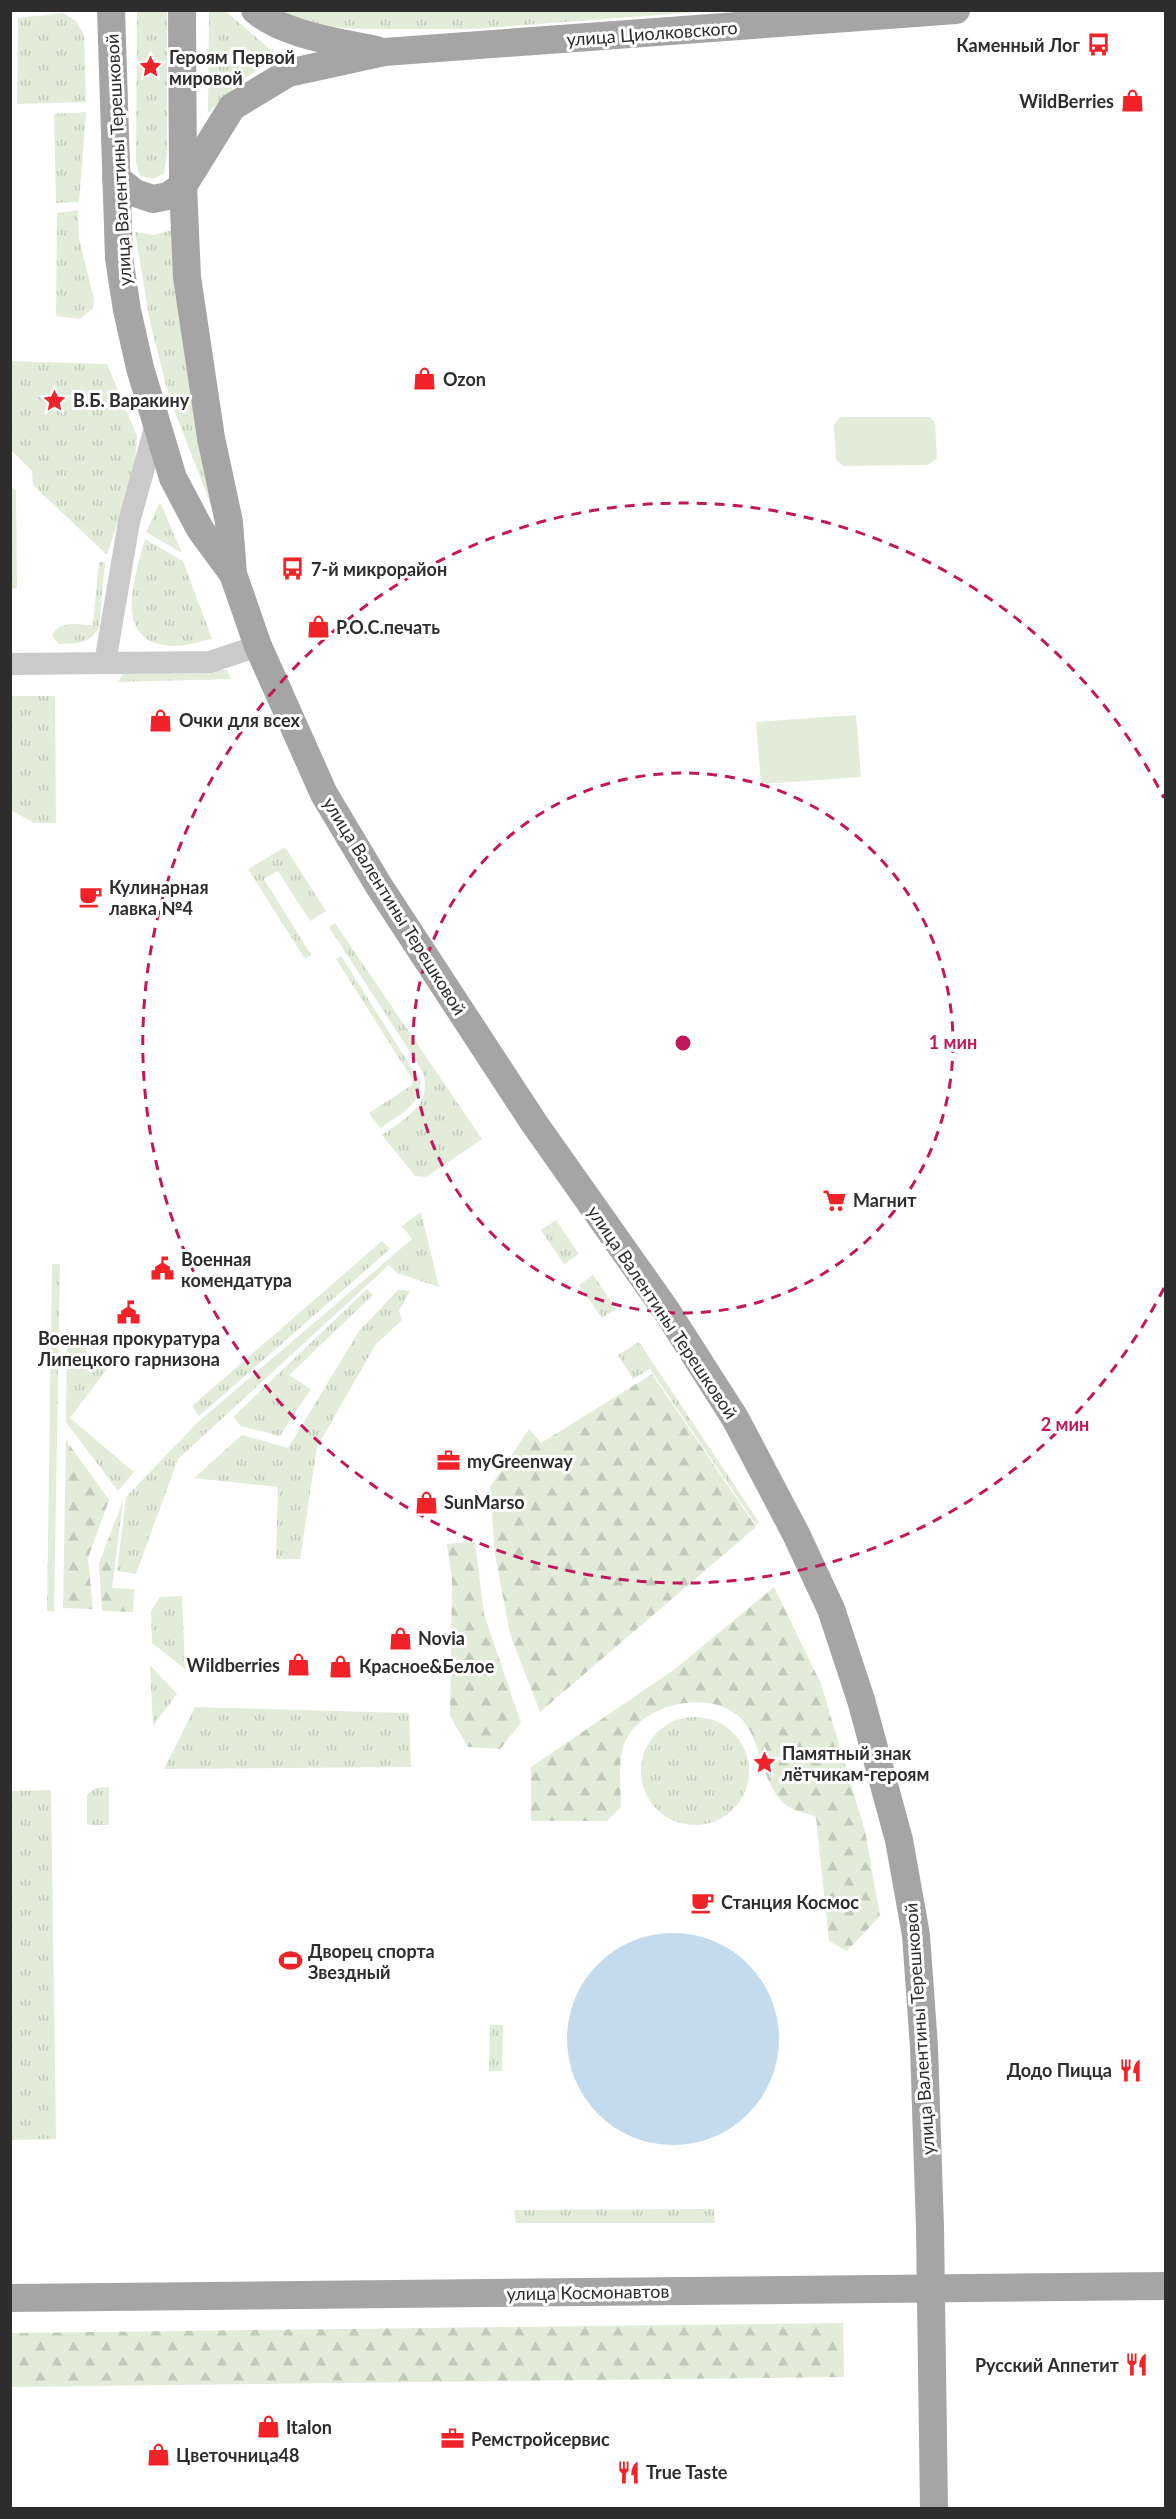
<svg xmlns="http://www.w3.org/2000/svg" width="1176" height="2519" font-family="Lato,sans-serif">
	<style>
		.grass { fill: url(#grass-tufts) }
		.forest { fill: url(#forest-firs) }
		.garden { fill: #e2ecd9 }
		.water { fill: #c4dbed }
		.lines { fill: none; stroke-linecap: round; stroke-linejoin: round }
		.minor { stroke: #cacaca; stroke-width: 22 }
		.major { stroke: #a5a5a5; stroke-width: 28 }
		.ring { fill: none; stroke: #c2185b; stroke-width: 3; stroke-dasharray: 10 8 }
		.labels { text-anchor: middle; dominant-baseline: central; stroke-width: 6; stroke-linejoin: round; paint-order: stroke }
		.street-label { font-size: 18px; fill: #2d2d2d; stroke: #fff }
		.poi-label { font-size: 18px; font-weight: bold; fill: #2d2d2d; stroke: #fff; text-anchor: start }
		.centre { fill: #c2185b; stroke: #fff; stroke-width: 3 }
		.ring-label { font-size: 18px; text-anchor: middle; font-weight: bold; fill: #c2185b; stroke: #fff; stroke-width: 6; stroke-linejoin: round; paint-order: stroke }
	</style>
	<defs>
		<pattern id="grass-tufts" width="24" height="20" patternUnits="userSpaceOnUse" patternTransform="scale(1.5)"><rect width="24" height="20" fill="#e2ecd9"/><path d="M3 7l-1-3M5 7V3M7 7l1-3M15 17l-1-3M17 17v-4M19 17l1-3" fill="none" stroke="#c2cbbb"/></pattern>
		<pattern id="forest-firs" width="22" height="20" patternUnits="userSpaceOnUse" patternTransform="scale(1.5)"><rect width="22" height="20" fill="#e2ecd9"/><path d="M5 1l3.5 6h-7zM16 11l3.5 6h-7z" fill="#c2cbbb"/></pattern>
	</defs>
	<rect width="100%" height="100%" fill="#fff"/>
	<!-- grass -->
	<g class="grass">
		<polygon points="137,11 167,11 167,152 164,174 152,179 140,176 136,163"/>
		<polygon points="209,11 225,11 278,56 242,80 208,113"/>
		<polygon points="282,11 712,11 472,29 359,29 314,25"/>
		<polygon points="63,13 76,21 84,35 86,102 17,104 18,18"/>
		<polygon points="86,112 79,202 56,203 54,114"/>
		<polygon points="78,210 79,238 94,299 93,308 80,319 56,316 57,213"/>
		<polygon points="176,229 182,331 192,405 218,523 169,397 150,322 135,232 154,235"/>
		<polygon points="10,361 107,364 137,436 134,472 107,555 33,485 32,471 11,450"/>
		<polygon points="11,487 16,490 17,589 11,588"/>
		<polygon points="160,502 182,553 146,532"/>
		<path d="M 145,539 L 183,561 L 212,639 C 200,641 187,646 175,646 C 110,645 135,577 145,539 Z"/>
		<path d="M 99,562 L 105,562 L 99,627 C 90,645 77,643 58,644 L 52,635 C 60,619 79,625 93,625 Z"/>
		<polygon points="227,670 231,679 118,682 124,673"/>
		<polygon points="11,696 55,696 56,823 34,823 11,810"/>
		<polygon points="285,847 326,911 310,921 278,871 264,879 311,955 305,959 248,869"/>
		<path d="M 335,923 L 482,1139 L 426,1177 L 415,1176 L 382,1135 C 406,1117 432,1107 423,1072 L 329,927 Z"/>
		<path d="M 341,956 L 420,1081 C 422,1105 398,1116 380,1128 L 369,1113 L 412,1085 L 413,1080 L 336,959 Z"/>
		<polygon points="421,1212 439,1287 397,1273 389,1265 178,1459 136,1574 117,1571 126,1497 198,1422 412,1239 402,1226"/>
		<polygon points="556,1220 579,1254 564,1264 541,1230"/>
		<polygon points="382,1241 390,1249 199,1416 192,1406"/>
		<polygon points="52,1264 60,1264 54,1612 47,1611"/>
		<polygon points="593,1275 616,1309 602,1318 579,1285"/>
		<polygon points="367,1289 373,1295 289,1375 311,1389 280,1436 241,1426 233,1417"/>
		<polygon points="398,1290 410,1291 399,1311 402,1320 376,1344 317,1447 300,1559 276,1559 278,1487 194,1478 242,1435 288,1448 359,1331"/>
		<polygon points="67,1330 96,1362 107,1369 70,1418 134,1472 118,1491 66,1422"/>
		<polygon points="639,1342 759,1522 756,1525 650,1369 633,1379 618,1355"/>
		<polygon points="182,1596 185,1669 152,1643 151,1611 160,1597"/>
		<polygon points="150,1665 177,1694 153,1726"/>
		<polygon points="195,1707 409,1713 411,1767 164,1769"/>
		<circle cx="695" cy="1771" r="54"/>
		<polygon points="96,1788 109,1787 109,1825 87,1825 87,1794"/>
		<polygon points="51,1790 56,2139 11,2140 11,1791"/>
		<polygon points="490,2025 503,2025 502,2071 489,2071"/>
		<polygon points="714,2209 715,2223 516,2223 514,2210"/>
	</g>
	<!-- forest -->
	<g class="forest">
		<polygon points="652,1374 756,1527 540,1712 510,1634 495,1554 490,1487 529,1429 541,1443"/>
		<polygon points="66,1440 109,1500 88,1558 93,1609 63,1608"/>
		<polygon points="123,1501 112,1588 134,1589 133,1612 102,1611 99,1563"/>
		<polygon points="475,1542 484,1614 521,1723 500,1749 468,1747 450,1716 452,1580 447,1544"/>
		<path d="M 774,1587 L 821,1684 L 865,1831 L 880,1916 L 847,1951 L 829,1941 L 816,1817 C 807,1813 793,1811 786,1805 C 758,1782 763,1734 736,1714 C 702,1689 636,1706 623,1747 C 618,1766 621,1788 621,1807 L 607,1821 L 531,1821 L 531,1767 L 675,1669 Z"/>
		<polygon points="843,2323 844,2377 11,2387 11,2333"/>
	</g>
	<!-- garden -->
	<g class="garden">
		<polygon points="840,417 930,417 935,422 937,458 928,465 843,466 836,459 834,425"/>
		<polygon points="856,715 861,777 761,784 756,722"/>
	</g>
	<!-- water -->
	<circle class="water" cx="673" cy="2039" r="106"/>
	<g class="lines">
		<!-- minor -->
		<g class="minor">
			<polyline points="105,663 129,522 156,424"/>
			<polyline points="10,664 210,662 258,646"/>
		</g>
		<!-- major -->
		<g class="major">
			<polyline points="111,10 119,258 127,310 140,368 173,478 200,529 233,574"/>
			<polyline points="182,10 183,186 187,277 211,438 229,522 233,574 258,646 324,794 379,886 534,1123 666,1310 735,1418 796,1534 831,1609 861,1700 899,1840 916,1935 924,2047 930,2228 934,2508"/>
			<path d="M 255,10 C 283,35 340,42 376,50"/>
			<polyline points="116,178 135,193 153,199 168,196 183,186 232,107 288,73 384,52 956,10"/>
			<polyline points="10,2298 1166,2286"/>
		</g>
	</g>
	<!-- distance rings -->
	<g class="ring">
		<circle cx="683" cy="1043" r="270"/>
		<path d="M1164 1288A540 540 0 1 1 1164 798"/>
	</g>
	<!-- icons -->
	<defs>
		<symbol id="bus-bare" viewBox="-9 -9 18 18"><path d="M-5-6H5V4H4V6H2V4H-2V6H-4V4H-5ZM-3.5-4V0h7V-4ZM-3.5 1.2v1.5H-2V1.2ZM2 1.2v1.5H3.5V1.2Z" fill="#f12228" stroke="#fff" stroke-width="2.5" paint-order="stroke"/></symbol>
		<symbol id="sight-bare" viewBox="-9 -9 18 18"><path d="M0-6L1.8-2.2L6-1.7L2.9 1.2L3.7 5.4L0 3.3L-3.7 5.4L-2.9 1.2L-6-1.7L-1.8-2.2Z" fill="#f12228" stroke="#fff" stroke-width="2.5" paint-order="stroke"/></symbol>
		<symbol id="shop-bare" viewBox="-9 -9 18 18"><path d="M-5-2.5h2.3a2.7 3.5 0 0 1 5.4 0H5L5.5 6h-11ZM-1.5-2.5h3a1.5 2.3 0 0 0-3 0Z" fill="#f12228" stroke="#fff" stroke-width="2.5" paint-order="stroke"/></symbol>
		<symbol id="cafe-bare" viewBox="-9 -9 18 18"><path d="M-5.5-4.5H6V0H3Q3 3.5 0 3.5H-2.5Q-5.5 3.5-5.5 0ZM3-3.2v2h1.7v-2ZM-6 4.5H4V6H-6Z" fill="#f12228" stroke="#fff" stroke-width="2.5" paint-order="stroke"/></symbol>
		<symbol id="supermarket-bare" viewBox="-9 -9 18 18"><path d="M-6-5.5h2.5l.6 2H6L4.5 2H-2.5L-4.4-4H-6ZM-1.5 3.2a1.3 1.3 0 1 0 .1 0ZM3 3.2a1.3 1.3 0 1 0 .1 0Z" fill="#f12228" stroke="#fff" stroke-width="2.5" paint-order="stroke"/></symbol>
		<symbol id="civic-bare" viewBox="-9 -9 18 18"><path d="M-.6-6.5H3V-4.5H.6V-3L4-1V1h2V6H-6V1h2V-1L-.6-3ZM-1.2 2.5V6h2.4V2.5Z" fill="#f12228" stroke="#fff" stroke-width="2.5" paint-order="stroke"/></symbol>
		<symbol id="office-bare" viewBox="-9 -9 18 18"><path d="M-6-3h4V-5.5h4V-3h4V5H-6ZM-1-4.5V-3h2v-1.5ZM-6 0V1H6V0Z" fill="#f12228" stroke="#fff" stroke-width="2.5" paint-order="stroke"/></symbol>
		<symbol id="stadium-bare" viewBox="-9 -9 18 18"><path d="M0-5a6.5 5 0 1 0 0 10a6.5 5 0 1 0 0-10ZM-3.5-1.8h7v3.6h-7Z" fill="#f12228" stroke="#fff" stroke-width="2.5" paint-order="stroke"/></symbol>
		<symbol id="restaurant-bare" viewBox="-9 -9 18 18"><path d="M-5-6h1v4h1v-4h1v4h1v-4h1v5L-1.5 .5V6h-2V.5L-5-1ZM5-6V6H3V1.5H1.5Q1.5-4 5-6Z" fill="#f12228" stroke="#fff" stroke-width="2.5" paint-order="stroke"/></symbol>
	</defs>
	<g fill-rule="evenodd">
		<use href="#bus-bare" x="1082" y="28" width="33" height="33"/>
		<use href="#sight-bare" x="134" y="50" width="33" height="33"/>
		<use href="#shop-bare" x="1116" y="84" width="33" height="33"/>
		<use href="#shop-bare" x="408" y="362" width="33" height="33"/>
		<use href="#sight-bare" x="38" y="384" width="33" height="33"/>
		<use href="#bus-bare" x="276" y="552" width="33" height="33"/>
		<use href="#shop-bare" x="302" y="610" width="33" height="33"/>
		<use href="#shop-bare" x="144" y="704" width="33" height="33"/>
		<use href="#cafe-bare" x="74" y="880" width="33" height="33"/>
		<use href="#supermarket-bare" x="818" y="1184" width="33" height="33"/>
		<use href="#civic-bare" x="146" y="1252" width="33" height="33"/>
		<use href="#civic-bare" x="112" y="1296" width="33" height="33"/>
		<use href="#office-bare" x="432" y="1444" width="33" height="33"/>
		<use href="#shop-bare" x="410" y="1486" width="33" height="33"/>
		<use href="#shop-bare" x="384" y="1622" width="33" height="33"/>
		<use href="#shop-bare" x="282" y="1648" width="33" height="33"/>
		<use href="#shop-bare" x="324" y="1650" width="33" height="33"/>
		<use href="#sight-bare" x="748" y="1746" width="33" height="33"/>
		<use href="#cafe-bare" x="686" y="1886" width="33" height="33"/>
		<use href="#stadium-bare" x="274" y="1944" width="33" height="33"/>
		<use href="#restaurant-bare" x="1114" y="2054" width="33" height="33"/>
		<use href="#restaurant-bare" x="1120" y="2348" width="33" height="33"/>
		<use href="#shop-bare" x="252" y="2410" width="33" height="33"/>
		<use href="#office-bare" x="436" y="2422" width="33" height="33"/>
		<use href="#shop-bare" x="142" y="2438" width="33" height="33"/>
		<use href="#restaurant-bare" x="612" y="2456" width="33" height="33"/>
	</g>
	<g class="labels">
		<!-- street labels -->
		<g class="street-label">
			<text transform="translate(652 33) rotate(-4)">улица Циолковского</text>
			<text transform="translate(118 160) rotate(-93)">улица Валентины Терешковой</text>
			<text transform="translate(395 906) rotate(58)">улица Валентины Терешковой</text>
			<text transform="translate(663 1312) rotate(56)">улица Валентины Терешковой</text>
			<text transform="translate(919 2029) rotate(-94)">улица Валентины Терешковой</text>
			<text transform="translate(588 2292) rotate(-1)">улица Космонавтов</text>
		</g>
		<!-- poi labels -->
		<g class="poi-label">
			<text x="1080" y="45" text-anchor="end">Каменный Лог</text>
			<text x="169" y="57">Героям Первой<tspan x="169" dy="21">мировой</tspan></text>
			<text x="1114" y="101" text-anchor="end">WildBerries</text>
			<text x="443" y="379">Ozon</text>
			<text x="73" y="400">В.Б. Варакину</text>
			<text x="311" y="569">7-й микрорайон</text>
			<text x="336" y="627">Р.О.С.печать</text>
			<text x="179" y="720">Очки для всех</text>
			<text x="109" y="887">Кулинарная<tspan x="109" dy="21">лавка №4</tspan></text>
			<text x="853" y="1200">Магнит</text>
			<text x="181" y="1259">Военная<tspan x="181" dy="21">комендатура</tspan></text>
			<text x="129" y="1338" text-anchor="middle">Военная прокуратура<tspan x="129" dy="21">Липецкого гарнизона</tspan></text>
			<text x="467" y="1461">myGreenway</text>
			<text x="444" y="1502">SunMarso</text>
			<text x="418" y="1638">Novia</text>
			<text x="280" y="1665" text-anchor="end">Wildberries</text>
			<text x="359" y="1666">Красное&amp;Белое</text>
			<text x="782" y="1753">Памятный знак<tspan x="782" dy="21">лётчикам-героям</tspan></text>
			<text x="721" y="1902">Станция Космос</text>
			<text x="308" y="1951">Дворец спорта<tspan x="308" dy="21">Звездный</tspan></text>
			<text x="1112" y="2070" text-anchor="end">Додо Пицца</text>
			<text x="1119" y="2365" text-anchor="end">Русский Аппетит</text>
			<text x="286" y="2427">Italon</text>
			<text x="471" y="2439">Ремстройсервис</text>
			<text x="176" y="2455">Цветочница48</text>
			<text x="646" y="2472">True Taste</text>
		</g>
	</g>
	<circle cx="683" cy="1043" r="9" class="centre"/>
	<g class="ring-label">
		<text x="953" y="1049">1 мин</text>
		<text x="1065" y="1431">2 мин</text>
	</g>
	<!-- border -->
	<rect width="1176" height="2519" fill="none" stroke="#2d2d2d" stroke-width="24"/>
</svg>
